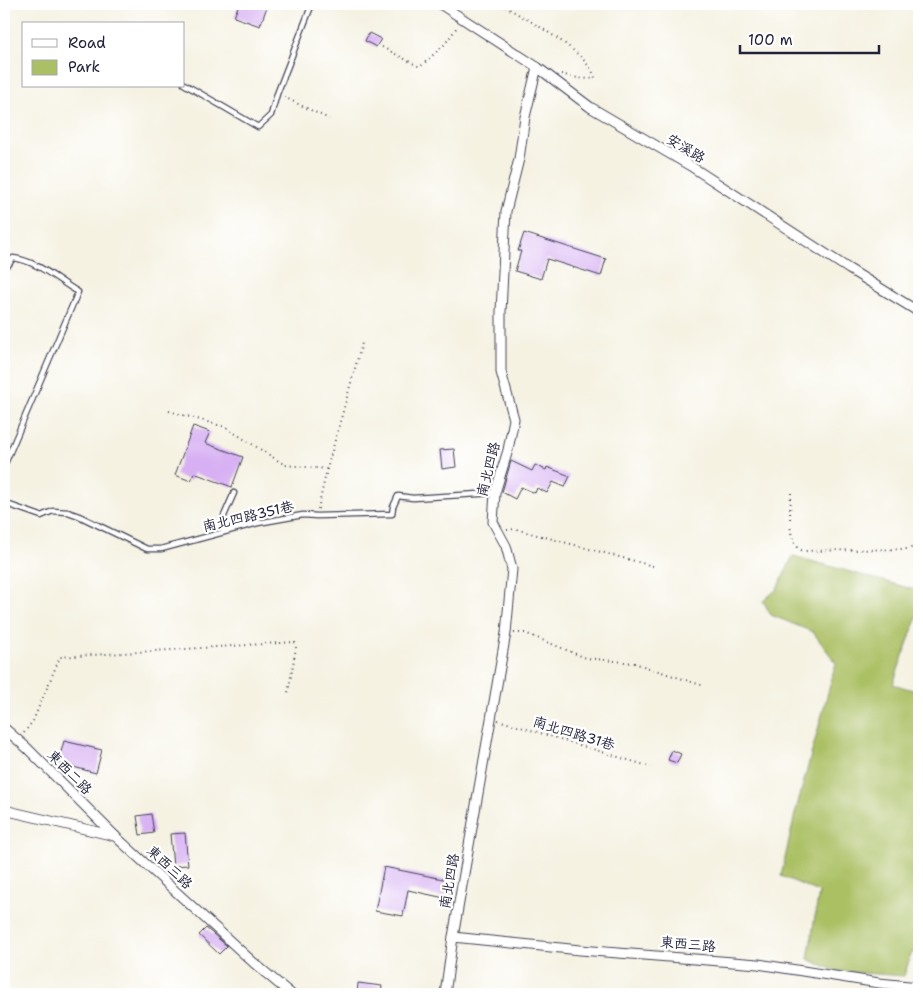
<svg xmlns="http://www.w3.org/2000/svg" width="923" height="998" font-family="'Shantell Sans','LXGW WenKai TC',sans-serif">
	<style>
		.green { fill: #abc064; stroke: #667150 }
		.building { fill: #d7b0f3 }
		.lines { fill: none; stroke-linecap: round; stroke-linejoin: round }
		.service-casing { stroke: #424154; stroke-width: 7 }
		.minor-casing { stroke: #424154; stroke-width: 11 }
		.path { stroke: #424154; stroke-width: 2; stroke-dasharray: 1 4; stroke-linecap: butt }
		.service { stroke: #fff; stroke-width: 4.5 }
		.minor { stroke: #fff; stroke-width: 9 }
		.labels { text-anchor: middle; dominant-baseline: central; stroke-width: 4.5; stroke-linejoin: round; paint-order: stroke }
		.street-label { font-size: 14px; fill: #22223b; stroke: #fff }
	</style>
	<rect width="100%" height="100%" fill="#fff"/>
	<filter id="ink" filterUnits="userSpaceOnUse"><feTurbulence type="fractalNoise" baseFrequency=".02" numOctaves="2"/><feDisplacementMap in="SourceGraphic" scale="10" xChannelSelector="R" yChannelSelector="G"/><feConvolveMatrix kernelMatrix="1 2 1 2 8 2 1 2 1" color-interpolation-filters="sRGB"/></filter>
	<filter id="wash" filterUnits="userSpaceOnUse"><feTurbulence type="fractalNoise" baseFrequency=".0096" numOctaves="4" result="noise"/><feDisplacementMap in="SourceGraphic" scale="20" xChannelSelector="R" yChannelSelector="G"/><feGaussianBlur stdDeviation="1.12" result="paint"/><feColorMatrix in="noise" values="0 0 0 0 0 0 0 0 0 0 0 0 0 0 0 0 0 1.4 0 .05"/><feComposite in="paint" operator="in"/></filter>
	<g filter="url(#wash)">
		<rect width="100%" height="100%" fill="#f5f2e2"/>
		<!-- green -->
		<polygon class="green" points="793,556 919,591 919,611 893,684 919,692 919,954 912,952 904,976 836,971 808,959 819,892 781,876 795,814 836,663 813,632 771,615 763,601 777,589"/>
		<g id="blocks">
			<!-- building -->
			<g class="building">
				<polygon points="239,4 268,4 260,26 234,17"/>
				<polygon points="369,33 381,39 376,47 365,41"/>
				<polygon points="524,233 606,259 601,276 547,259 541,279 515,271 521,251 518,251"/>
				<polygon points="193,426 210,432 205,443 243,457 232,487 194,473 191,481 175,475"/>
				<polygon points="454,449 456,467 442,469 440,450"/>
				<polygon points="511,461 532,471 535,465 546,470 547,467 570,476 565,487 553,482 547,493 537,488 535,493 521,487 515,499 502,492"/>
				<polygon points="64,741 102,750 96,773 58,763"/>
				<polygon points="672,750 681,754 677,763 668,760"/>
				<polygon points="151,814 154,833 140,835 137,816"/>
				<polygon points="185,833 188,865 173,866 170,834"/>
				<polygon points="384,867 453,881 449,899 408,890 403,916 375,911"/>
				<polygon points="206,928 227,946 219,954 199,935"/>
				<polygon points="358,983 382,986 381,994 357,994"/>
			</g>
		</g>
	</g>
	<g filter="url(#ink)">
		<use href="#blocks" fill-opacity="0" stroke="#424154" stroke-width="1"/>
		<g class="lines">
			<defs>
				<g id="service">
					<polyline points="184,84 258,127 271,115 277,94 312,4"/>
					<path d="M 4,261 L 9,264 L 13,258 C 38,261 57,280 78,292 L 4,466"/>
					<polyline points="4,503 41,516 53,511 68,512 79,516 147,549 161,549 258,523 303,515 317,516 392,514 393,507 398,496 413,498 495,493"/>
					<polyline points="223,532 224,516 234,493"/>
				</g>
				<g id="minor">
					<polyline points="440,4 537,67 590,107 689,165 849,269 919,312"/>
					<polyline points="4,728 27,748 115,836 254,963 291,994"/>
					<polyline points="4,810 115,836"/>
					<polyline points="453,937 580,950 758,964 879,983 919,987"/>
					<polyline points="445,994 453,937 506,633 512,569 506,546 493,522 495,493 508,450 514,419 501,372 501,312 506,211 519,159 525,117 537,67"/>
				</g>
			</defs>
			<!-- service casing -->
			<use href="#service" class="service-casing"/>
			<!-- minor casing -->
			<use href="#minor" class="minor-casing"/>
			<!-- path -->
			<g class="path">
				<path d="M 501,4 C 525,19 587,50 595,78 C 583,80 572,77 561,74"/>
				<polyline points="382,47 420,67 445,44 457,27"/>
				<polyline points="284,97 329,119"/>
				<polyline points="169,411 225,427 285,465 327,469"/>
				<path d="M 791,493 C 791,510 785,542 803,551 L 906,549 L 919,546"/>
				<polyline points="318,509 327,469 362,343"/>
				<polyline points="507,530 515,529 653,566"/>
				<polyline points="514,633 525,633 586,658 634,663 704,686"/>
				<polyline points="498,720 651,767"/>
				<polyline points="24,733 33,721 60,657 295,642 296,648 288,693"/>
			</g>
			<!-- service -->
			<use href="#service" class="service"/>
			<!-- minor -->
			<use href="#minor" class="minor"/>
		</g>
	</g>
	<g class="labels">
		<!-- street labels -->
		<g class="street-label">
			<text transform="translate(686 148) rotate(31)">安溪路</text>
			<text transform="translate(488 469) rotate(-76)">南北四路</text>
			<text transform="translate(248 516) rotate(-13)">南北四路351巷</text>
			<text transform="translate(574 733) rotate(17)">南北四路31巷</text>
			<text transform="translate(70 772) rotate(45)">東西二路</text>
			<text transform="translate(170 867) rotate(43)">東西三路</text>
			<text transform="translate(449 881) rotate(-80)">南北四路</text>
			<text transform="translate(688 944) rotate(5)">東西三路</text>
		</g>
	</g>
	<!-- margin -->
	<rect width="923" height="998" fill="none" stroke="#fff" stroke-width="20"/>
	<!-- legend -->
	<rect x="22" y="22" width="162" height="65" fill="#ffffff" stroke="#a7a7b1"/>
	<rect x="32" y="39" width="25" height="8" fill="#ffffff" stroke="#a7a7b1"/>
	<text x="68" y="48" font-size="15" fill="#22223b">Road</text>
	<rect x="32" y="60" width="25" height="15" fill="#abc064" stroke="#a7a7b1"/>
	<text x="68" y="72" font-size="15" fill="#22223b">Park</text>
	<!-- scale -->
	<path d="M740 45v8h139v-8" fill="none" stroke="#22223b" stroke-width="2.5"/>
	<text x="748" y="45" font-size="15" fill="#22223b" stroke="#ffffff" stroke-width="4" paint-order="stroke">100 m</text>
</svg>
